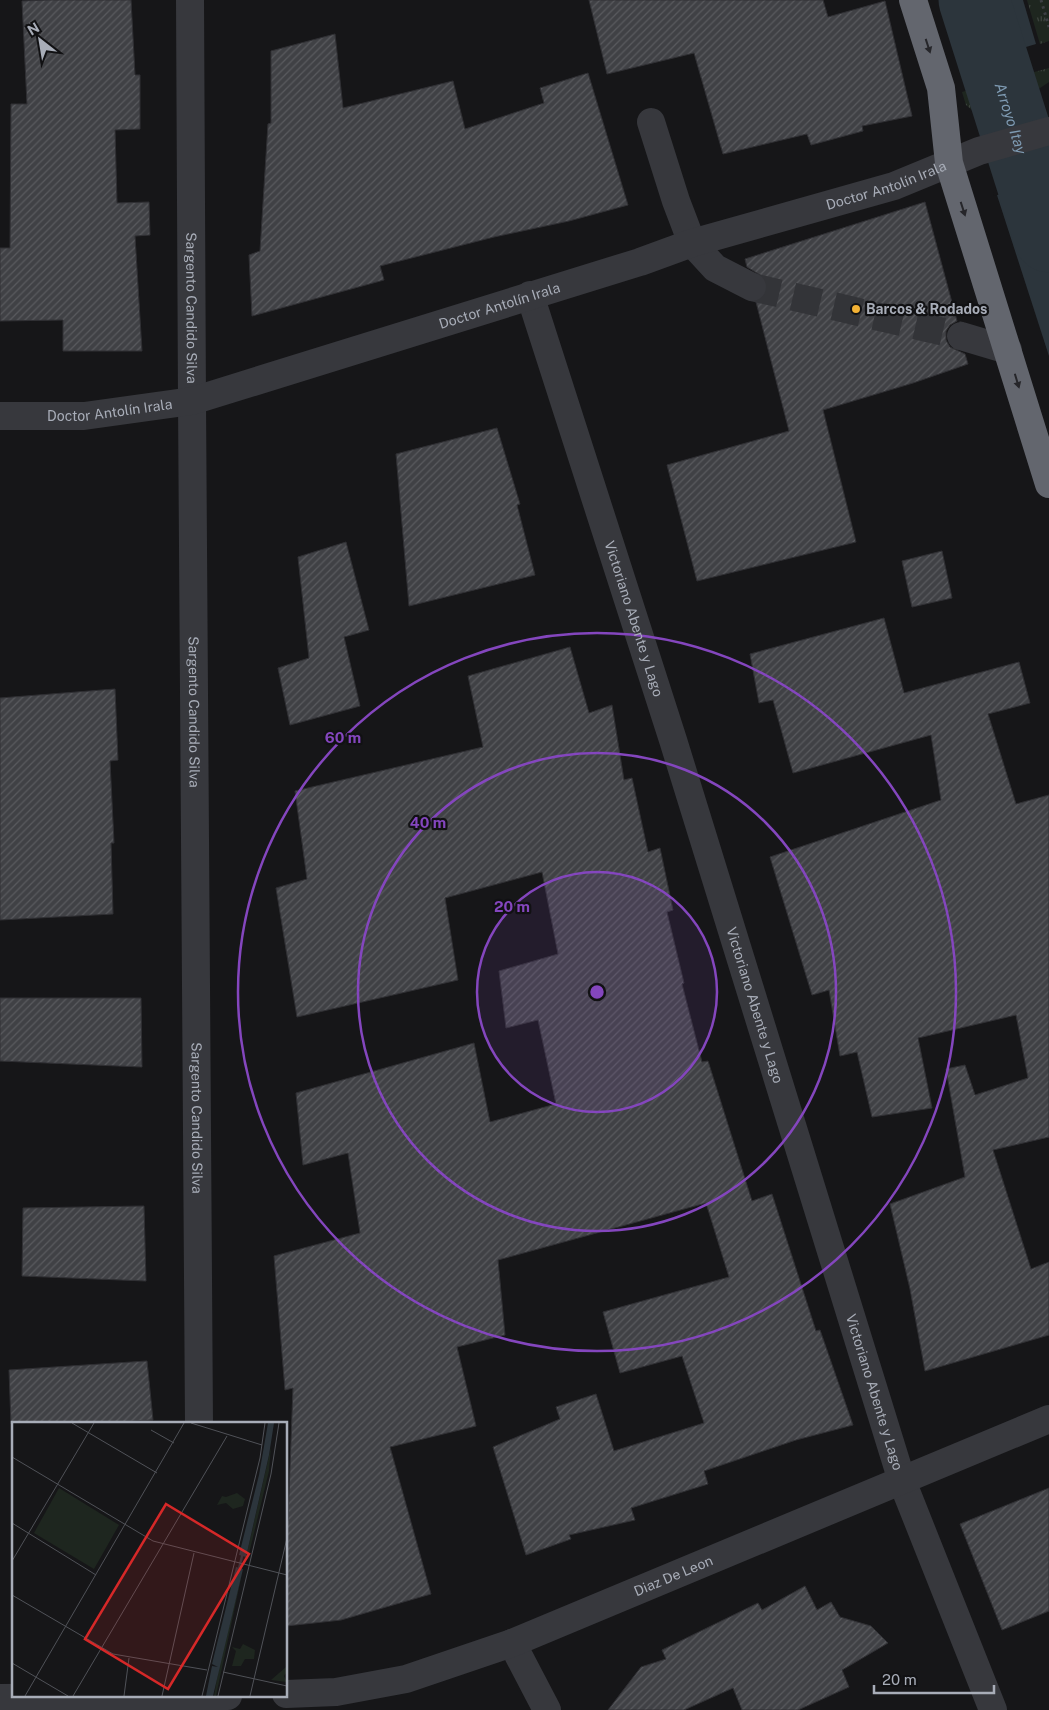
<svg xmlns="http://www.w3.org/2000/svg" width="1049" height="1710" font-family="'Public Sans',sans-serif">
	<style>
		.grass { fill: url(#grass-tufts) }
		.water { fill: #2c353c }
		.pier { fill: #161618 }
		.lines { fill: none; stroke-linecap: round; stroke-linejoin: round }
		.river { stroke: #2c353c; stroke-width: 71 }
		.building { fill: url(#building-hatch); stroke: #303034 }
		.minor-tunnel { stroke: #333438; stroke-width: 28; stroke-dasharray: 28 14; stroke-linecap: butt }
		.path { stroke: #3d3f44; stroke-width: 3; stroke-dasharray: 2.5 4; stroke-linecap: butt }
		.minor { stroke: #37383d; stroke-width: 28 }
		.highway { stroke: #63666e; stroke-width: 28 }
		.oneway { fill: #26262a }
		.ring { fill: none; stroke: #8446be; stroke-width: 2.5 }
		.poi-dot { fill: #f2b134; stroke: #111113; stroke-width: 2 }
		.labels { text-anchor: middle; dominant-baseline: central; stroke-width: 4.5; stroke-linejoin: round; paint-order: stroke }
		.street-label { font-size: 14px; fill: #a8adb8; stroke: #111113 }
		.poi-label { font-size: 14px; font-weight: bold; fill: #a8adb8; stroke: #111113; text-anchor: start }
		.water-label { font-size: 15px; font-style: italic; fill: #7f9bb3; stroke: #111113 }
		.inset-river { fill: none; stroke: #2c353c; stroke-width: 2.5 }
		.inset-road { fill: none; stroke: #505258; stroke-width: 1 }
		.view { fill: #d62828; fill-opacity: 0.15; stroke: #d62828; stroke-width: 2.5 }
		.inset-edge { fill: none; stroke: #a8adb8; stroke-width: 2.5 }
		.centre { fill: #8446be; stroke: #111113; stroke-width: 2.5 }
		.ring-label { font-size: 15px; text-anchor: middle; font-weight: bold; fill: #8446be; stroke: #111113; stroke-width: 4.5; stroke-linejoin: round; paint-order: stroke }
	</style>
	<defs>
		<pattern id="grass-tufts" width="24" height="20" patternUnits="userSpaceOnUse" patternTransform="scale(1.25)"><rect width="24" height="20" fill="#1e261f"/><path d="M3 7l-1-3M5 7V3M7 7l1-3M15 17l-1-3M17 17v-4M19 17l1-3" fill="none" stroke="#3c433d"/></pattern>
		<pattern id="building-hatch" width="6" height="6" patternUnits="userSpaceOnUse" patternTransform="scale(1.25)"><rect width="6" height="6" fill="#404145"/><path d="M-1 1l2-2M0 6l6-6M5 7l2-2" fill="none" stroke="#595a5e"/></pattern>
	</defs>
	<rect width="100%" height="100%" fill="#161618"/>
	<!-- grass -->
	<g class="grass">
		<polygon points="1027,0 1049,0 1049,41 1040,44"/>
		<polygon points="1049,68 1049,82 1022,100 983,111 972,110 966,105 962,92"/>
	</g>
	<!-- water -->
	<g class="water">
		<polygon points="942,0 1023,0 1036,44 964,66"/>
		<polygon points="1049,176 1049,356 996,192"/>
	</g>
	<!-- pier -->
	<polygon class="pier" points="1049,174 1049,180 994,196 993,191 995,189"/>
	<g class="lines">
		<!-- river -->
		<path class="river" id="s1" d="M 974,0 L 1049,237"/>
	</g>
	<!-- building -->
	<g class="building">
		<polygon points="48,0 131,0 135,75 140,75 140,129 115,130 117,203 149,202 150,235 135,236 142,351 63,351 63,320 0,321 0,248 10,248 11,104 27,104 22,1"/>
		<polygon points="589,0 823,0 828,17 885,1 912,116 862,126 863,131 811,145 807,134 723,154 694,53 607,74"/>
		<polygon points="335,34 343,108 453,81 465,129 544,103 540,88 588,73 628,205 569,221 494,237 380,266 384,280 252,316 249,255 260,251 268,124 271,123 271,51"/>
		<polygon points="925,202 957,321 950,325 946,331 946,340 950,347 965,354 968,364 913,383 823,410 856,542 697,581 667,465 789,431 756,302 761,300 766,295 768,286 765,278 747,267 745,259"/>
		<polygon points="497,428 520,504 517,505 535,575 409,606 396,454"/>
		<polygon points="346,542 369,630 344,637 360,706 290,725 278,668 309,658 298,557"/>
		<polygon points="942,551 952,598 912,607 902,561"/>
		<polygon points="884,618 904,693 1019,662 1030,703 988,714 1016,804 1049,795 1049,1137 993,1150 1031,1269 1049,1262 1049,1335 925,1371 910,1289 890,1204 965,1177 946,1069 965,1065 975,1095 1028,1078 1016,1015 918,1038 932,1108 872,1117 857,1052 840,1056 829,990 812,995 770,857 941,800 931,735 793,773 773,700 759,703 750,654"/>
		<polygon points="570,647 589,713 612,705 624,780 632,778 648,852 660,848 673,910 667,912 684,983 682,984 702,1062 708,1061 752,1201 772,1194 816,1331 820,1330 853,1425 796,1440 704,1471 708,1484 631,1508 635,1520 569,1535 571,1539 526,1555 493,1447 560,1419 556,1407 596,1394 614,1451 704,1423 682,1356 620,1373 603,1312 729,1277 706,1203 498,1260 505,1335 457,1347 476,1426 390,1447 431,1594 341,1620 286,1626 286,1522 288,1521 293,1388 285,1390 274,1256 360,1233 348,1153 303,1165 296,1093 474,1043 490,1122 556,1104 538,1020 506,1028 499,971 558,954 542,872 445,898 458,980 297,1017 276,888 307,879 295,791 483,747 468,676"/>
		<polygon points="115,689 118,760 110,761 114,843 111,843 113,914 0,920 0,698"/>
		<polygon points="0,998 141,998 142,1067 0,1061"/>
		<polygon points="144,1206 146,1281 22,1276 23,1208"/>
		<polygon points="147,1361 153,1420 76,1424 11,1424 9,1370"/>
		<polygon points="1049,1488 1049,1611 1002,1630 960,1524"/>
		<polygon points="805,1586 817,1610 831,1602 840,1617 871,1626 888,1643 842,1670 849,1687 798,1710 742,1710 733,1688 684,1710 608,1710 641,1667 666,1659 662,1650 758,1603 762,1610"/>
	</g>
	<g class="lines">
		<!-- minor-tunnel -->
		<polyline class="minor-tunnel" points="752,287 961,336"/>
		<!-- path -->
		<polyline class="path" points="1041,0 1049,27"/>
		<!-- minor -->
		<g class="minor">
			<path id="s2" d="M 190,0 L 192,401 L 199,1424"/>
			<polyline points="651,122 676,201 692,243 715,268 752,287"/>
			<path id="s3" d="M 530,295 L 673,740 L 902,1481 L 993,1710"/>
			<polyline points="961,336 1008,350"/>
			<path id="s4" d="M 0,416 L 84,416 L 192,401 L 640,262 L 692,243 L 894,186 L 979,151 L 1049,131"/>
			<polyline points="512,1643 547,1710"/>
			<path id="s5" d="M 286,1694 L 336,1692 L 406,1679 L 512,1643 L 1049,1419"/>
			<polyline points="0,1698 228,1696"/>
		</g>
		<!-- highway -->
		<polyline class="highway" points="913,0 941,88 949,163 1049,484"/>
	</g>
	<!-- one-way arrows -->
	<defs><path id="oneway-solid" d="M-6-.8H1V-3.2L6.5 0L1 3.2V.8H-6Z" transform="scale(1.25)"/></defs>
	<g class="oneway">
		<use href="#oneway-solid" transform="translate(928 46) rotate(72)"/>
		<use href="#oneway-solid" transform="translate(963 209) rotate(72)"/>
		<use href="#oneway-solid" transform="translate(1017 381) rotate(73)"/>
	</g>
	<!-- distance rings -->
	<circle cx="597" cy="992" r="120" fill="#8446be" fill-opacity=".12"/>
	<g class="ring">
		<circle cx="597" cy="992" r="120"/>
		<circle cx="597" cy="992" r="239"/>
		<circle cx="597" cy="992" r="359"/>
	</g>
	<!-- markers -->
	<circle class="poi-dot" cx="856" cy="309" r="5"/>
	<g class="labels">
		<!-- street labels -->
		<g class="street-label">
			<text stroke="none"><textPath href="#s4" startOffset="920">Doctor Antolín Irala</textPath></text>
			<text stroke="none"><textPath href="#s4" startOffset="515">Doctor Antolín Irala</textPath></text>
			<text stroke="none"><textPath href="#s2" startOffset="308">Sargento Candido Silva</textPath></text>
			<text stroke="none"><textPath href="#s4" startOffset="110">Doctor Antolín Irala</textPath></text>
			<text stroke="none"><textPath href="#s3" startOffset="340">Victoriano Abente y Lago</textPath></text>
			<text stroke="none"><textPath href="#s2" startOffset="712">Sargento Candido Silva</textPath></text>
			<text stroke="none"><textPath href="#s3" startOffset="745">Victoriano Abente y Lago</textPath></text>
			<text stroke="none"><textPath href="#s2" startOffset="1118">Sargento Candido Silva</textPath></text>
			<text stroke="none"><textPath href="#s3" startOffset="1150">Victoriano Abente y Lago</textPath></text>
			<text stroke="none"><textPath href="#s5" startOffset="408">Diaz De Leon</textPath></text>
		</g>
		<!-- poi labels -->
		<g class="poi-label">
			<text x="866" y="309">Barcos &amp; Rodados</text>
		</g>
		<!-- water labels -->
		<g class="water-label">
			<text stroke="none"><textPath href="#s1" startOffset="124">Arroyo Itay</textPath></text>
		</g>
	</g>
	<!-- overview -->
	<g transform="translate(12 1422)">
		<rect width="275" height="275" fill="#161618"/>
		<path d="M 259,25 L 257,49 L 236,136 L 234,135 ZM 231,147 L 204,274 L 202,274 L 207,245 Z" fill="#1e261f"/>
		<path d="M 225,71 L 233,77 L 231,84 L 221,87 L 214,81 L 205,83 L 210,74 L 214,75 ZM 231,222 L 243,228 L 242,237 L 233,237 L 229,244 L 220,244 L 224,229 L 220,225 L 228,227 ZM 275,239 L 275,250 L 272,254 L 275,260 L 259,258 L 274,245 Z" fill="#1e261f"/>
		<path d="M 47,66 L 107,103 L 82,147 L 22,111 Z" fill="#1e261f"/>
		<path d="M 256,1 L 262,1 L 257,33 L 234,135 L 227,133 L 247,53 ZM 224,145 L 231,147 L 201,274 L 194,274 L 200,244 L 206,245 L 200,242 Z" fill="#2c353c"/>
		<path class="inset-river" d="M 225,155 L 232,126"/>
		<path class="inset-road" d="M 60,1 L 145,51M 179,1 L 250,23M 139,8 L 162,21M 0,35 L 141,119 L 275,153M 0,101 L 84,153M 0,139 L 82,1M 0,173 L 101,232 L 195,248M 0,241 L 56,274M 211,250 L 275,264M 13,274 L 172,1M 61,274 L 215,14M 112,274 L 117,236M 150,274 L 182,131M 190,274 L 248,36 L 253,1M 206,274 L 259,52 L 267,1M 238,274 L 275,116"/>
		<path class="view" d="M 154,82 L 237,132 L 156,267 L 73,217 Z"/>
		<rect width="275" height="275" class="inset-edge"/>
	</g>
	<circle cx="597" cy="992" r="8" class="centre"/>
	<g class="ring-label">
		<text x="343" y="743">60 m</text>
		<text x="428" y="828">40 m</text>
		<text x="512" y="912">20 m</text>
	</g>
	<!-- north arrow -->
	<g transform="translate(40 40) rotate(329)" stroke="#111113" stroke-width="4" paint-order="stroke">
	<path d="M0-4L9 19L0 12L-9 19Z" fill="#a8adb8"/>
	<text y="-8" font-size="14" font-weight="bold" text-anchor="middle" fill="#a8adb8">N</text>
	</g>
	<!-- scale -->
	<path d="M874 1685v8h120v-8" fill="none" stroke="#a8adb8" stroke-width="2.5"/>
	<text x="882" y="1685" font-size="15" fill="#a8adb8" stroke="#111113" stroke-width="4" paint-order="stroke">20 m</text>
</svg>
